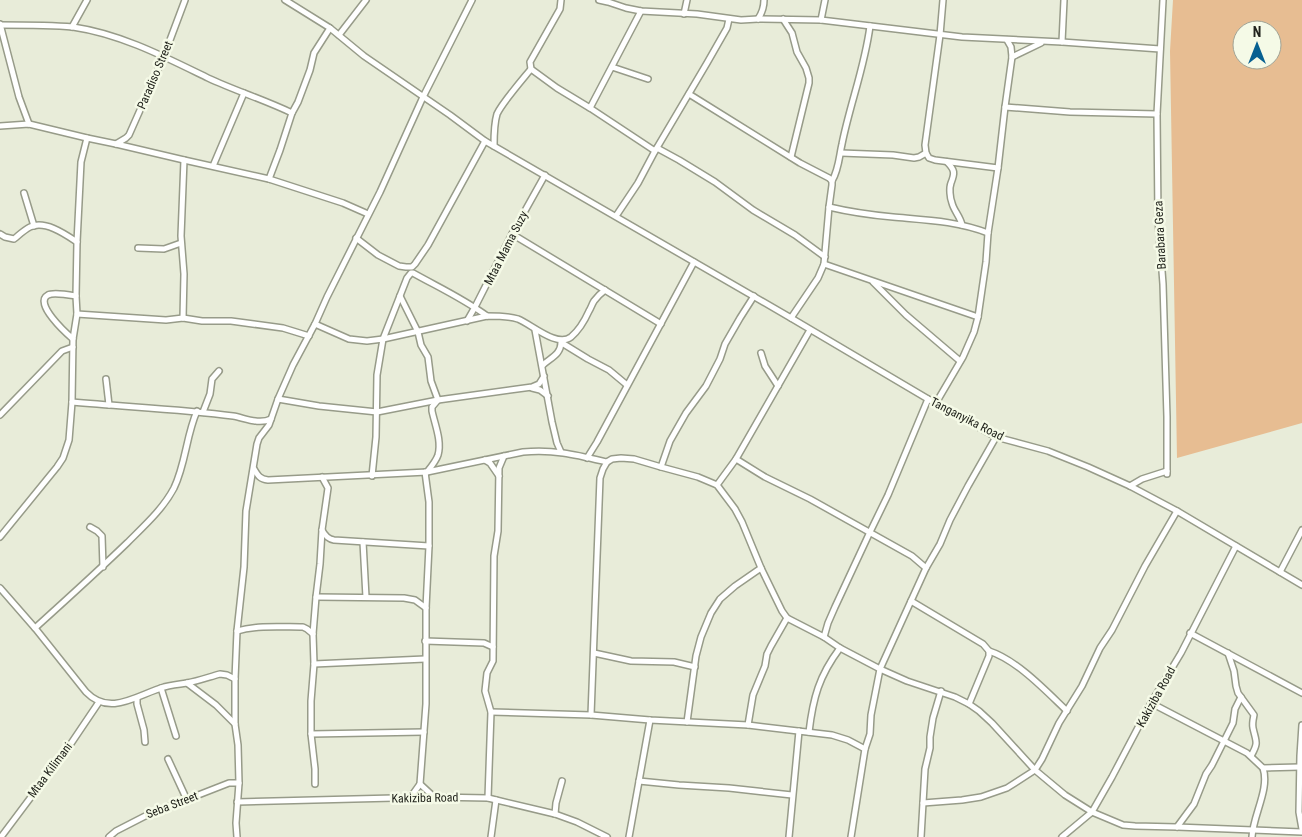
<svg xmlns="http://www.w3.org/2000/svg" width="1302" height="837" font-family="'Roboto Condensed',sans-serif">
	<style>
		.green { fill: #e7bd92; fill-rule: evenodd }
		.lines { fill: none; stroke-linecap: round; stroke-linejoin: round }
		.minor-casing { stroke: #979b89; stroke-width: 8 }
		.minor { stroke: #fff; stroke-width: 5 }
		.labels { text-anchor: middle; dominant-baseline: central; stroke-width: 5; stroke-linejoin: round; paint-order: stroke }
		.street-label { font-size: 12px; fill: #22241d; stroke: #f5fae7 }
	</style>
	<rect width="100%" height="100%" fill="#e8ecd9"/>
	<!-- green -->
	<path class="green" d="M 1173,0 L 1302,0 L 1302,423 L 1177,458 L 1170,51 ZM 1242,30 L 1272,30 L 1272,60 L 1242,60 Z"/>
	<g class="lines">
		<defs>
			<g id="minor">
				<polyline points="285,0 330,28 364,56 450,115 485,141 791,318 928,399 996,437 1048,451 1088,467 1130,486 1177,511 1302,585"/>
				<polyline points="561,0 560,9 530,62 531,69 557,88 590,108 655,151"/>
				<polyline points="599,0 608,2 626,8 641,11 697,14 741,20 758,19 821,20 962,37 1062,42 1160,49"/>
				<polyline points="943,0 940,35 925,145 926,153 929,158 935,160 998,168"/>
				<polyline points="1163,0 1157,114 1158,219 1163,284 1167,417 1167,474"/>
				<polyline points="684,14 687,0"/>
				<path d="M 758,19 C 762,13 764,8 764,0"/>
				<polyline points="783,19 792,33 797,52 806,68 809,78 809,83 791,157"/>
				<polyline points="821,20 825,0"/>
				<polyline points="0,24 19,97 29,124"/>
				<path d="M 0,25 C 23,25 50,25 73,27 C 121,34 165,57 208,78 C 236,91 265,100 292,113"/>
				<polyline points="72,27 87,0"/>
				<polyline points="339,35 366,0"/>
				<polyline points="1062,42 1064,0"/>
				<polyline points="1012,57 1041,43"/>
				<polyline points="612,67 648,79"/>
				<polyline points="689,94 800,163 829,178 832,181 832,185 829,207 824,264 818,278 791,318"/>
				<polyline points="1005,107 1070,112 1157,114"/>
				<polyline points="590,108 641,11"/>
				<polyline points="0,126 29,124 87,138 116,144 184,160 269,179 343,203 368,214"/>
				<polyline points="116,144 126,138 129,135 164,56 185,0"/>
				<path d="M 494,146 C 494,136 494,124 497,114 C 502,103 522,80 531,69"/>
				<polyline points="657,148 679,160 715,182 753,210 795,235 825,257"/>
				<polyline points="841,153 893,155 914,158 919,157 926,153"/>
				<path d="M 947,162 C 955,170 955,173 951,183 C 949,188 950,198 952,203 C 954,211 960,216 962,225"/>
				<polyline points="213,166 244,93"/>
				<polyline points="269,179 280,150 292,113 298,102 310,70 314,53 330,28"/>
				<path d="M 832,181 C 839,169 839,157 842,144 C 850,104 865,66 870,26"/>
				<polyline points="24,193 34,226"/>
				<path d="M 829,207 C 850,212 871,215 893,217 C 926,220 957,221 988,233"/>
				<polyline points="616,216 638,183 655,151 707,63 727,28 729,19"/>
				<path d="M 0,234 L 5,237 L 14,239 C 19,235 24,230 30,227 C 45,220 65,234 77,242"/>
				<polyline points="512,234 661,324"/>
				<polyline points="356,238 378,255 399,266 406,267 412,267 415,264 428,245 485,141"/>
				<polyline points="138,248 164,249 181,243"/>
				<polyline points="824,264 978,317"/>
				<polyline points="873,282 906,315 960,361"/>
				<path d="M 400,296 L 418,332 L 421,345 L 428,357 L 431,381 L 438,400 L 432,407 L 432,411 C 435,425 442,441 438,455 C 436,461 431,467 427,472"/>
				<polyline points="77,314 166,320 183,318 202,321 231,321 283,328 309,336"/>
				<polyline points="183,318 184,274 181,236 184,160"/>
				<polyline points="467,321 475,307 512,234 545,175"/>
				<path d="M 315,324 L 349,339 L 367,341 L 383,339 L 487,316 C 497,316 508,316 518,319 C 531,324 557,348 571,337 C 578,331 585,320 589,311 C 591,308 592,304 594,301 C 597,297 601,293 605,290"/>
				<polyline points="535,330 552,422 557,443 561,452"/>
				<path d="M 73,339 C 66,333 33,303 48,295 C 53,292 70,295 76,296"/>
				<polyline points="562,343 588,359 609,370 627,385"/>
				<polyline points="761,353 765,366 778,386"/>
				<path d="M 543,365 C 550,358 561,355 561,342"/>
				<polyline points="106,379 109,405"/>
				<polyline points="532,388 540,390 548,396"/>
				<polyline points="278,399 319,406 377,412 438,400 532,387 539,384 544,376"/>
				<path d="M 72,402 C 126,407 180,409 233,416 C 245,418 259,425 271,419"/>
				<polyline points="936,403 963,357 974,332 978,317 986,262 988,233 998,168 1005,107 1012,57 1011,47 1007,40"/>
				<polyline points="203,412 210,394 212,379 219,371"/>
				<polyline points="0,415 62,351 73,347"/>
				<polyline points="587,458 597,442 694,262"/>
				<polyline points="736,459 765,477 810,499 912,556 926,568"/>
				<polyline points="485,460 490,463 499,476"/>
				<polyline points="661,467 670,441 686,413 706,386 720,359 725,344 740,318 754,296"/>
				<path d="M 254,469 C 258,476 260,479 268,480 L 427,472 L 523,452 C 554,449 577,455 607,462"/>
				<path d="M 372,476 L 376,437 L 377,375 L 383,339 L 407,278 L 411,273 L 413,273 C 438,287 464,299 487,316"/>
				<polyline points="717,485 736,459 810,330"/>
				<polyline points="1130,486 1142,479 1167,471"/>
				<polyline points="90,527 97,531 102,536 103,567"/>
				<path d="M 322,530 C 325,536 328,539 334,540 L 429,546"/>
				<polyline points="0,537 57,467 63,458 69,440 72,402 73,339 77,314 76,296 77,242 81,162 87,138"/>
				<polyline points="363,542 366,597"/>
				<polyline points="1280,572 1302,530"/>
				<path d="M 0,588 L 35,628 L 86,692 C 110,717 137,695 164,687 C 172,685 179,684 187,683 C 198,681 209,677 220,674 L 227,675 L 235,679"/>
				<polyline points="316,597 404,598 415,600 426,608"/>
				<polyline points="911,601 983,644 989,651 989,656 969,704"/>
				<path d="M 35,628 C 66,600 97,572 127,543 C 144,526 163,509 174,488 C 186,463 186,436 197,411"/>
				<path d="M 237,631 C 258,625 281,627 303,627 L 307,629 L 313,634"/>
				<polyline points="1190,633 1302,693"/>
				<polyline points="824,637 828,623 835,607 870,532 888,495 928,399"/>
				<polyline points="425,641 484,643 493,647"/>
				<path d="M 989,651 C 1017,660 1046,691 1067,711"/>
				<polyline points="594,653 631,661 674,662 695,667"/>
				<path d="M 1228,653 L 1234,671 L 1236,686 L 1238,693 L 1254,715 C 1253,720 1252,724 1253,728 C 1256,742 1259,742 1251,756"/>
				<polyline points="314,664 425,659"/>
				<polyline points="187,683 216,705 235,724"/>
				<polyline points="161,688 176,736"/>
				<polyline points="137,698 137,704 144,730 145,742"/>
				<path d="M 1151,703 L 1247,753 L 1263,768 C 1270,789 1253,815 1252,837"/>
				<polyline points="491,712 591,715 650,720 748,725 832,735 848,740 865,749"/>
				<polyline points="591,715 600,478 603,469 607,462 612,459 621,458 634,459 661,467 698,477 717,485 735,509 742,522 761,568 782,611 787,618 824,637 840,648 880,669 907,681 955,697 969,704 979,711 992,723 1035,770 1065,795 1092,812 1123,825 1135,826 1177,827 1302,832"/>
				<polyline points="687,722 696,656 701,637 711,613 720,599 735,586 761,568"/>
				<polyline points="748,725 753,695 765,666 767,654 771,646 787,618"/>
				<polyline points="1302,725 1300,756 1299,812 1302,829"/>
				<path d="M 809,732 C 813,698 819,676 840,648"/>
				<polyline points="311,734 424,732"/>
				<polyline points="168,759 187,800"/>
				<polyline points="1263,768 1300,767"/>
				<polyline points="639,781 679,785 729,788 792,795"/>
				<polyline points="315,784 315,769 311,734 311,701 314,664 313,634 316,597 320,564 322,530 328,488 322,477"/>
				<polyline points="420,784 434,797"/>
				<polyline points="410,798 420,784 426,704 426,608 429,546 429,502 425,472"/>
				<polyline points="488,798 491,712 485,691 487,673 493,661 494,556 498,531 499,468 504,456"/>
				<polyline points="237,802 434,797 488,798 555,814 577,822 607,837"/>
				<polyline points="923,803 962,800 981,797 1007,788 1035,770 1042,759 1059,723 1082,686 1100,648 1112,630 1145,566 1177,511"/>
				<polyline points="555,814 556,803 562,781"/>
				<polyline points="1177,827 1194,804 1206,774 1212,765 1233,723 1235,709 1241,697"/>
				<polyline points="1,837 70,745 99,702"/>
				<polyline points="109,837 116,831 153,812 165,808 229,783 239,783"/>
				<polyline points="237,837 236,823 239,783 238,745 235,724 235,679 237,631 244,567 246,511 257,444 259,438 269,425 278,399 293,365 315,324 327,297 380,192 423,97 472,0"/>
				<polyline points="491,837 496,800"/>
				<polyline points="629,837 650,720"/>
				<polyline points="789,837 799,731"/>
				<polyline points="851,837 865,749 870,734 871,715 880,669 926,568 940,544 950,520 968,486 996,437"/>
				<polyline points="921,837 925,769 930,748 930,737 933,718 941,691"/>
				<polyline points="1062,837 1092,812 1112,777 1151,703 1181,653 1236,546"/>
			</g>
		</defs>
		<!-- minor casing -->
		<use href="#minor" class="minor-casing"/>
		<!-- minor -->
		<use href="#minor" class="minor"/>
	</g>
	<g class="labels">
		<!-- street labels -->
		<g class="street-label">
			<text transform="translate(155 75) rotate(-67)">Paradiso Street</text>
			<text transform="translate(1160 235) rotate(-93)">Barabara Geza</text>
			<text transform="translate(506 248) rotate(-63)">Mtaa Mama Suzy</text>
			<text transform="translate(967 419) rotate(27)">Tanganyika Road</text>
			<text transform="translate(1156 697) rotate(-61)">Kakiziba Road</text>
			<text transform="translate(50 770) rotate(-53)">Mtaa Kilimani</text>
			<text transform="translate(425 798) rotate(-1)">Kakiziba Road</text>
			<text transform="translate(172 805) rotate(-21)">Seba Street</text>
		</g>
	</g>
	<!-- north arrow -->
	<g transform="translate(1257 45)"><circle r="24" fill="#f5fae7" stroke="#a1a496"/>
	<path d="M0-4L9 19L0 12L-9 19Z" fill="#076091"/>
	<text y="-8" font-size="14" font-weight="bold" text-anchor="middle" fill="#22241d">N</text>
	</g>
</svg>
